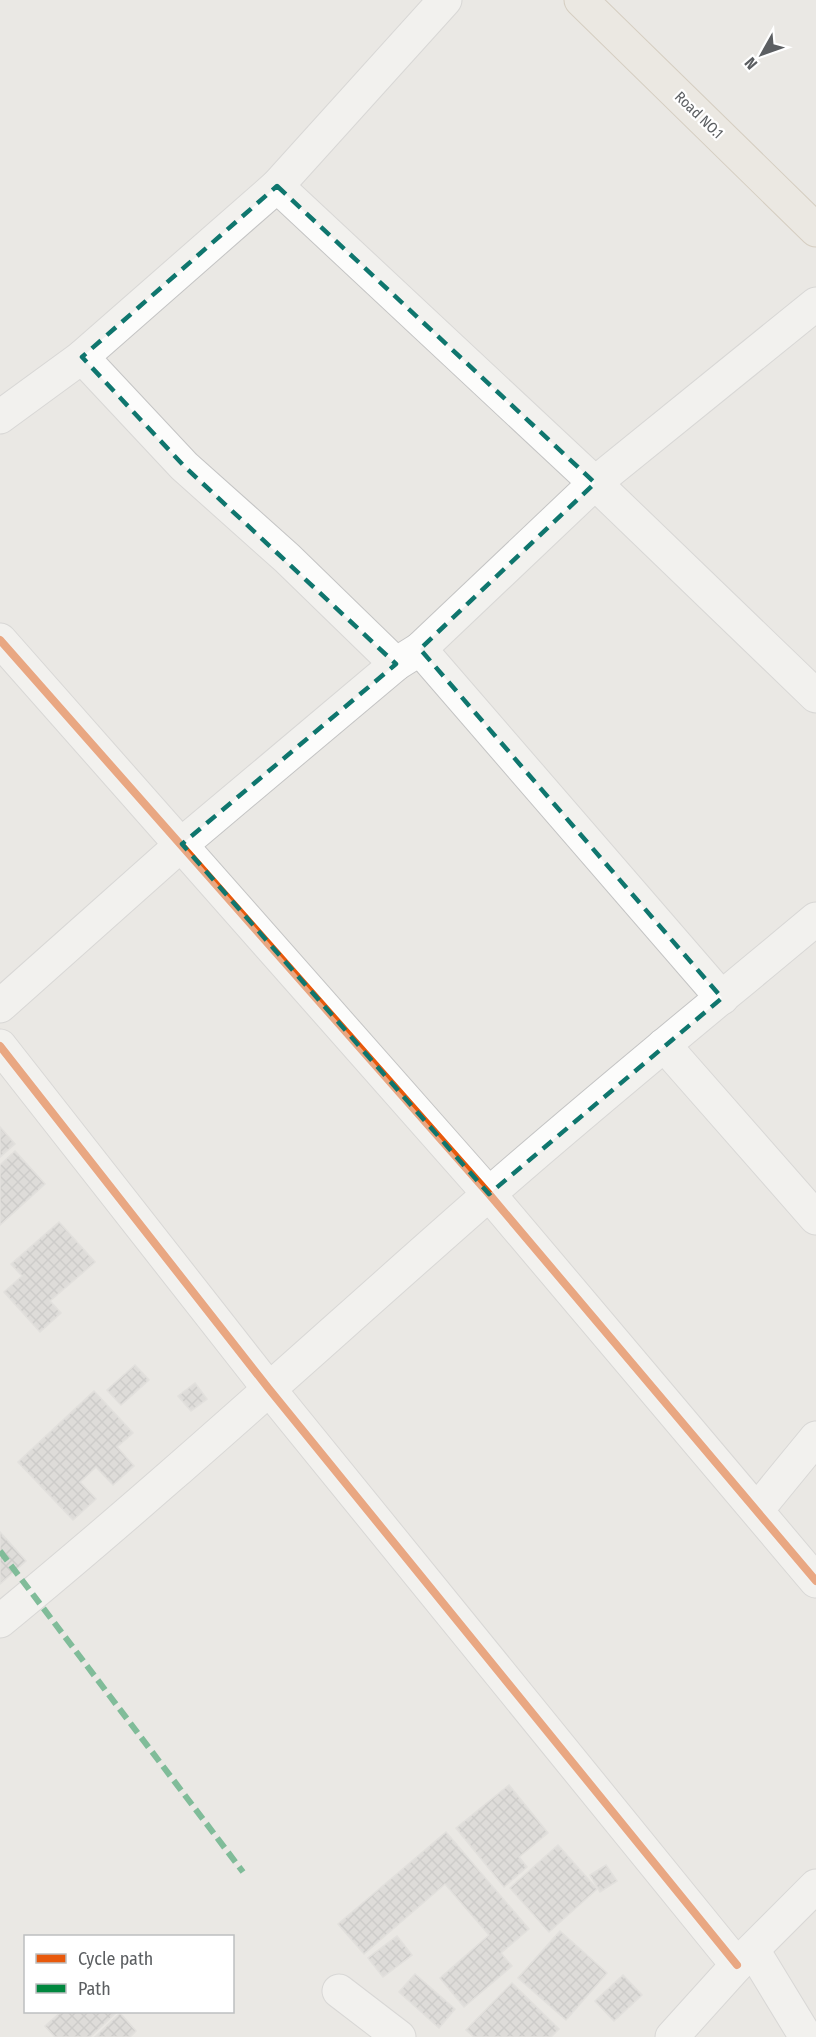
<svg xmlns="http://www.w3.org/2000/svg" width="816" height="2037" font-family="'Fira Sans Condensed',sans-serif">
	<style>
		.building { fill: url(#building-cross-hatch); stroke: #d9d7d4; stroke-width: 1.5 }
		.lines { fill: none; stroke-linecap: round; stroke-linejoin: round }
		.minor-casing { stroke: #c4c4c4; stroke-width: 35 }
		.highway-casing { stroke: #bdae96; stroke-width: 35 }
		.minor { stroke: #fcfcfb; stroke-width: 33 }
		.highway { stroke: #ede9e1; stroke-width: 33 }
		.quiet { stroke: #00873e; stroke-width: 6; stroke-dasharray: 12 6; stroke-linecap: butt }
		.cycleway-casing { stroke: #fff; stroke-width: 11 }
		.cycleway { stroke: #e8590c; stroke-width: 8 }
		.marked { fill: none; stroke: #0f766e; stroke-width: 4.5; stroke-dasharray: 12 8; stroke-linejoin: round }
		.labels { text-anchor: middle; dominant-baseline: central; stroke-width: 4.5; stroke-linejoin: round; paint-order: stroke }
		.street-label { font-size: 15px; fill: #5b5e61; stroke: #fff }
	</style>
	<defs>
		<pattern id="building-cross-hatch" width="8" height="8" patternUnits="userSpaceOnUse" patternTransform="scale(1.5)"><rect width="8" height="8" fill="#d0cfcd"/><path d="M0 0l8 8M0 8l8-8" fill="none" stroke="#acabaa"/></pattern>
	</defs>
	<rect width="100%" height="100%" fill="#eae8e4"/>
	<!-- building -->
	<g class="building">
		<polygon points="0,1127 15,1144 0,1157"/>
		<polygon points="15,1151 45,1184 0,1225 0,1165"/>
		<polygon points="59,1222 95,1262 50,1301 61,1313 40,1332 4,1292 22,1276 11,1264"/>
		<polygon points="135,1365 149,1380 121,1405 107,1390"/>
		<polygon points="195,1383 207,1399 191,1411 178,1396"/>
		<polygon points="94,1391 133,1433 117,1447 134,1466 113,1485 96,1467 80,1482 96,1499 73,1520 18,1462"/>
		<polygon points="0,1532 26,1561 0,1584"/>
		<polygon points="509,1785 548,1833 519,1857 527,1867 504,1887 456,1828"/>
		<polygon points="446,1832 529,1929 501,1953 512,1966 464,2007 440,1978 489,1935 445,1884 364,1954 338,1924"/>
		<polygon points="558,1845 597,1889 549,1932 510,1888"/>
		<polygon points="606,1865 617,1881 600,1892 590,1875"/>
		<polygon points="560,1931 607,1973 566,2020 518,1978"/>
		<polygon points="397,1936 412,1955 383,1977 368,1958"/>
		<polygon points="415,1974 455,2009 439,2028 399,1992"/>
		<polygon points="623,1975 642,1995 614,2021 595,2001"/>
		<polygon points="512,1983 559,2029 551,2037 474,2037 466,2030"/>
		<polygon points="61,2012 117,2012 90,2037 55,2037 45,2026"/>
		<polygon points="120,2013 136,2031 130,2037 95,2037"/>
	</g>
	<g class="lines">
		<defs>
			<g id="minor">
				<polyline points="277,186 595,483 816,696"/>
				<polyline points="82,357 184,466 287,558 396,664"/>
				<polyline points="0,417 82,357 277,186 445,0"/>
				<polyline points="0,640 489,1194 816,1581"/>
				<polyline points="420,649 722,998"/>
				<polyline points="0,1006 182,844 396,664 420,649 595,483 816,304"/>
				<polyline points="664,1045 816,1218"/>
				<polyline points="0,1046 269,1389 737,1965"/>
				<polyline points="757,1510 816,1438"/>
				<path d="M 0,1621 C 167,1484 326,1337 489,1194 C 596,1100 707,1010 816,919"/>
				<polyline points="753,1950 806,2037"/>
				<polyline points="339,1991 399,2037"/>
				<polyline points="672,2037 737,1965 816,1886"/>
			</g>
			<polyline id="highway" points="581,0 816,230"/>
		</defs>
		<!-- minor casing -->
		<use href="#minor" class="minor-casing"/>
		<!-- highway casing -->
		<use href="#highway" class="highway-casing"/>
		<!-- minor -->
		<use href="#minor" class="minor"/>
		<!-- highway -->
		<use href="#highway" class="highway"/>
		<!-- quiet -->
		<polyline class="quiet" points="0,1551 243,1872"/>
		<defs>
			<g id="cycleway">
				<polyline points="0,640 489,1194 816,1581"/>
				<polyline points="0,1046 269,1389 737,1965"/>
			</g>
		</defs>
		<!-- cycleway casing -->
		<use href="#cycleway" class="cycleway-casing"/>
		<!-- cycleway -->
		<use href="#cycleway" class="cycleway"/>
	</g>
	<!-- marked area -->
	<path d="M0 0H816V2037H0ZM 277,186 L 595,483 L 420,649 L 722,998 L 489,1194 L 182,844 L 396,664 L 184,466 L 82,357 Z" fill="#eae8e4" fill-opacity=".55" fill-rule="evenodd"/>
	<path class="marked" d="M 277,186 L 595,483 L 420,649 L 722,998 L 489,1194 L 182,844 L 396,664 L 184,466 L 82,357 Z"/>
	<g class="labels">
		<!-- street labels -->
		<g class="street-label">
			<text transform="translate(699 115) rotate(44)">Road NO.1</text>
		</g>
	</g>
	<!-- legend -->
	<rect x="24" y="1935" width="210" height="78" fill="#ffffff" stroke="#bdbfc0" stroke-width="1.5"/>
	<rect x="36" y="1954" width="30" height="9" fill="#e8590c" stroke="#bdbfc0" stroke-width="1.5"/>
	<text x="78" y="1965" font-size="18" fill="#5b5e61">Cycle path</text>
	<rect x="36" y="1984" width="30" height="9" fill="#00873e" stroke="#bdbfc0" stroke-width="1.5"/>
	<text x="78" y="1995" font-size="18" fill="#5b5e61">Path</text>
	<!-- north arrow -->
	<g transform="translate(762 54) rotate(230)" stroke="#ffffff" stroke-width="4.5" paint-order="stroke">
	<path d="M0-4.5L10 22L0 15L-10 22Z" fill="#5b5e61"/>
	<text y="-9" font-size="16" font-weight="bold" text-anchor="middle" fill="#5b5e61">N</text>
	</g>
</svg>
